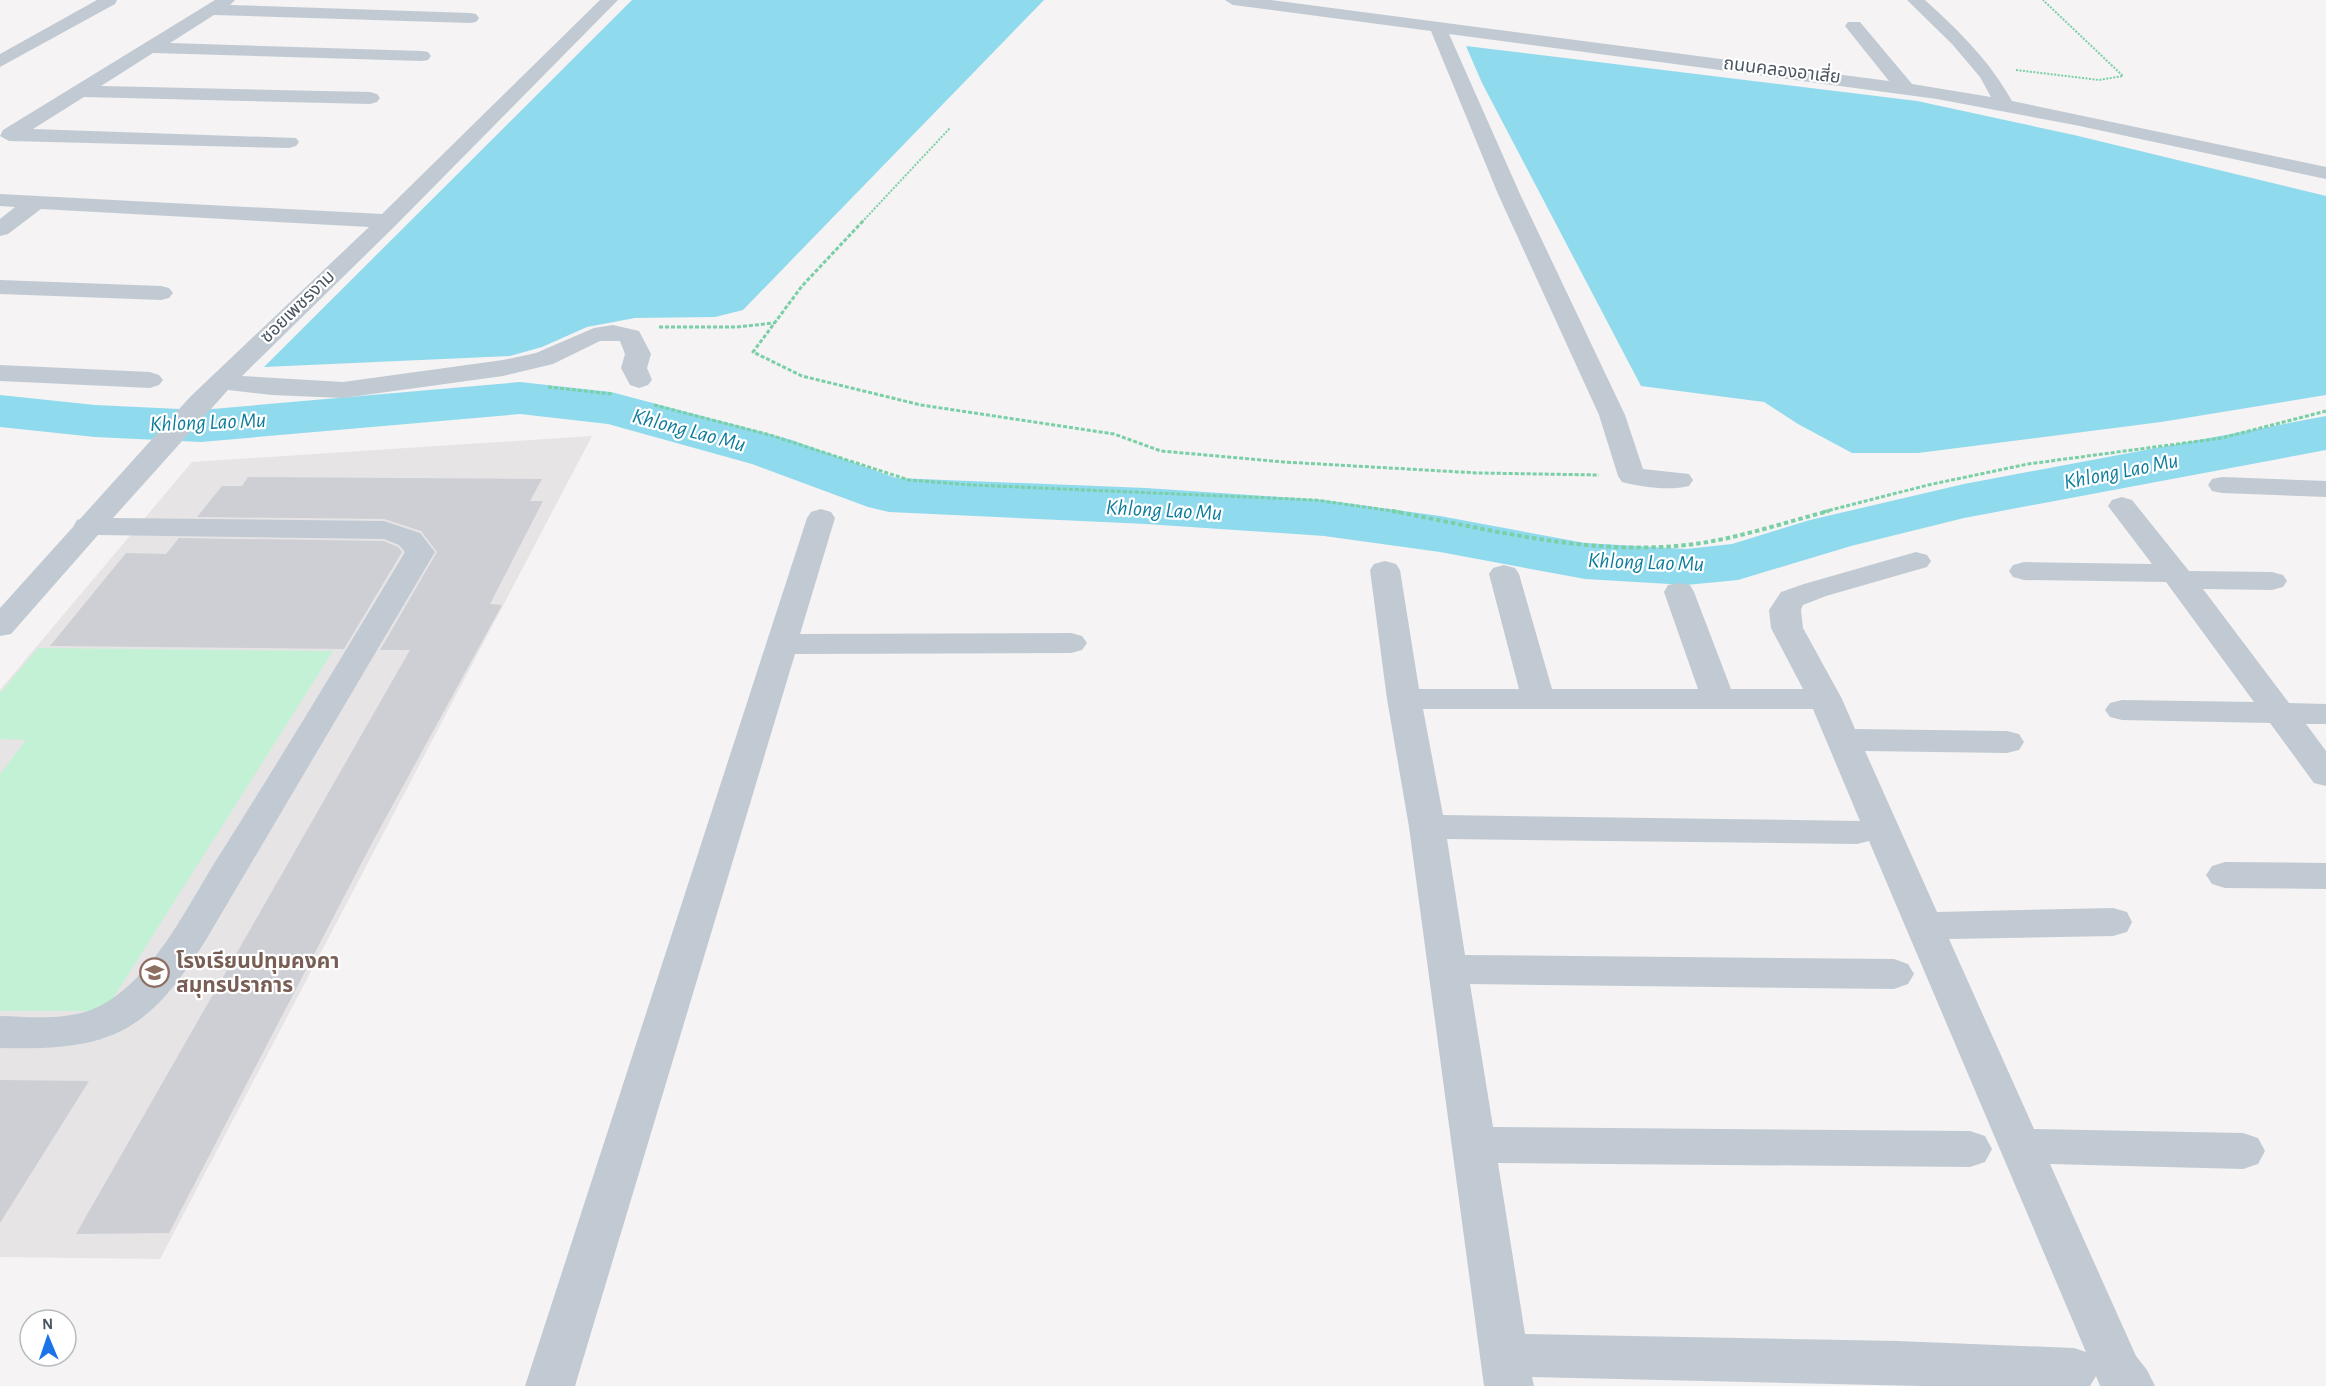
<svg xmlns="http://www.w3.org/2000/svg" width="2326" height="1386" font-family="'Alegreya Sans','Noto Sans Thai',sans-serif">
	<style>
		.education { fill: #e6e4e5 }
		.green { fill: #c3f1d5 }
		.water { fill: #90daee }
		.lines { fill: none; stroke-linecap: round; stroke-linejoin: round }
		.river { fill: #90daee; fill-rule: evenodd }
		.building { fill: #cdcfd5 }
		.path-far2 { stroke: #7ad0a6; stroke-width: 2; stroke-dasharray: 2 1.5; stroke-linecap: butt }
		.path-far1 { stroke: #7ad0a6; stroke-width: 3; stroke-dasharray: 4 2; stroke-linecap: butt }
		.path { stroke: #7ad0a6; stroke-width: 4; stroke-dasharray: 4.5 3; stroke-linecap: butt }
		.minor { fill: #c1cad2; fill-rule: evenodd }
		.labels { text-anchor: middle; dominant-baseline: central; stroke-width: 4.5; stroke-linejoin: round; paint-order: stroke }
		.far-street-label { font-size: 18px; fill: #4a5661; stroke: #fff }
		.education-label { font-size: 21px; font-weight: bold; fill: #785e54; stroke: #fff; text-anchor: start }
		.water-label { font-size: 22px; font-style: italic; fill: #0c7c9b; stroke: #fff }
	</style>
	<rect width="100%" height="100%" fill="#f5f3f3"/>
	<!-- education -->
	<polygon class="education" points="592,436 160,1259 0,1257 0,690 192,462"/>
	<!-- green -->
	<polygon class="green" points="38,648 333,651 105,1011 0,1011 0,774 26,740 0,739 0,693"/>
	<!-- water -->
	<g class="water">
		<polygon points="632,0 1044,0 743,310 715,317 635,318 587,327 542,347 510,356 264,367"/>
		<polygon points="1466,46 1917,101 2074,135 2326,196 2326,395 2161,422 1918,453 1852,453 1798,424 1764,402 1641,386 1482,83"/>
	</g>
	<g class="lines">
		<!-- river -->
		<polygon class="river" points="520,382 611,392 630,397 792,440 896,478 1146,488 1324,500 1440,516 1585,543 1686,549 1732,544 1810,520 1964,484 2326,416 2326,450 1964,518 1851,546 1738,580 1686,585 1585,579 1440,552 1324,536 1146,524 889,512 868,507 752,464 608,424 520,414 201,442 95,437 0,427 0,395 95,405 201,410"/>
	</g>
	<!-- building -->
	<g class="building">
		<polygon points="248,477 542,479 530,501 543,501 490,604 502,605 372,843 169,1233 76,1234 410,650 380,650 437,552 421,531 384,519 197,517 222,486 242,486"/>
		<polygon points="179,538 384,541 398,547 402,552 344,649 50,646 126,553 166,554"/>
		<polygon points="0,1080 89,1081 0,1223"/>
	</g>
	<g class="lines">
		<!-- path-far2 -->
		<g class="path-far2">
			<polyline points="2016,70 2099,80 2123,76 2043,0"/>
			<polyline points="862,222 950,128"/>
		</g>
		<!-- path-far1 -->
		<g class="path-far1">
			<polyline points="863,221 802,286 753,352 802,376 921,405 1114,434 1161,451 1284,462 1478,473 1599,475"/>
			<polyline points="659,327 737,327 774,323"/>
			<polyline points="548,387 612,394"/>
			<polyline points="654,405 770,435 909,480 972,485 1315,500 1400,512"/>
			<polyline points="1823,512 1928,485 2028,464 2222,438 2326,411"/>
		</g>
		<!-- path -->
		<path class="path" d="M 1392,511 C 1489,529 1587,556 1686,545 C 1734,540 1782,523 1829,511"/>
		<!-- minor -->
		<g class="minor">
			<polygon points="97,0 117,0 115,4 0,67 0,54"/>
			<polygon points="215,0 235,0 230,5 470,13 476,14 479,18 476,22 470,23 214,15 170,43 422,51 428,52 431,56 428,60 422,61 153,53 101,86 370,92 377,94 380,98 377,102 370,104 84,97 33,129 296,138 299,142 296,146 289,148 9,141 0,136 3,130"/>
			<path d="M 600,0 L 618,0 L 395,226 L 242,376 L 343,382 L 503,360 L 536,353 L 594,328 L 613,325 L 639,331 L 651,354 L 647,368 L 652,380 L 648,385 L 639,388 L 630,385 L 621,368 L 625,354 L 620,341 L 600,341 L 553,364 L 503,376 L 343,398 L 272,395 L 228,390 L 113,518 L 384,521 L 420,533 L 435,552 L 207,938 C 148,1033 112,1051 0,1048 L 0,1016 C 35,1017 76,1022 107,1002 C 158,970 186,908 217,859 C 281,758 343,655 405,552 L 399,545 L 384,539 L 98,535 L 11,634 L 0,636 L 0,608 L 73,527 L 77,520 L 80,519 L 190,397 L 369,227 L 41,209 L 8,234 L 0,236 L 0,219 L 15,207 L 0,206 L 0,194 L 382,214 Z"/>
			<path d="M 1225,0 L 1271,0 L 1889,81 L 1845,26 L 1848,22 L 1860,22 L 1912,84 L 1991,97 L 1980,77 L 1952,44 L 1907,0 L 1925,0 C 1960,32 1989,60 2012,101 L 2326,167 L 2326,179 L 2075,125 L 1937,99 L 1449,34 L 1520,194 L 1625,415 L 1643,469 L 1689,474 L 1693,480 L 1689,486 C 1669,491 1642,487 1622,482 L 1618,476 L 1599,415 L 1498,194 L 1431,31 L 1233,5 Z"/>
			<polygon points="0,280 161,286 169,288 173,293 169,298 161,300 0,294"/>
			<polygon points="0,365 150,372 159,375 163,380 159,385 150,388 0,381"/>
			<polygon points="2222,477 2326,481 2326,497 2222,493 2212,491 2208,485 2212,479"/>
			<polygon points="2122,497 2132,500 2189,571 2272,572 2283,575 2287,581 2283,587 2272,590 2203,589 2289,703 2326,704 2326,724 2306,724 2326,751 2326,786 2314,783 2270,723 2122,720 2110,717 2105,710 2110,703 2122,700 2254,702 2166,582 2024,580 2013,577 2009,571 2013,565 2024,562 2152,564 2108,506 2112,500"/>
			<polygon points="821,509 831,512 835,518 800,634 1071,633 1082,636 1087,643 1082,650 1071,653 795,654 575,1386 525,1386 807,518 811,512"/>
			<path d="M 1916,552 L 1927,555 L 1931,561 L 1927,567 L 1826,596 L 1803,605 L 1801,610 L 1803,628 L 1842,699 L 1855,729 L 2007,731 L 2019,734 L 2024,742 L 2019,750 L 2007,753 L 1865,751 L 1937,912 L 2113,908 L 2127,912 L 2132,922 L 2127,932 L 2113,936 L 1949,939 L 2034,1129 L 2243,1133 L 2258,1138 L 2265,1151 L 2258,1164 L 2243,1169 L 2050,1164 L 2136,1356 L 2147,1370 L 2155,1386 L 2100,1386 L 2096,1376 L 2090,1386 L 1920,1386 L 1532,1377 L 1534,1386 L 1484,1386 L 1409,827 L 1387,699 L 1370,570 L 1374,564 L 1385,561 L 1396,564 L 1400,570 L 1419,689 L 1519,689 L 1489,574 L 1493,568 L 1504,565 L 1515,568 L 1519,574 L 1552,689 L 1698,689 L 1664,592 L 1668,585 L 1679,583 L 1690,585 L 1694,592 L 1731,689 L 1803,689 L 1771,628 L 1769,610 L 1781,592 L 1804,584 ZM 1423,709 L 1813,709 L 1860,821 L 1443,815 ZM 1447,839 L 1857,844 L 1869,841 L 2086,1352 L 2074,1348 L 1897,1341 L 1525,1334 L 1498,1163 L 1970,1167 L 1985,1162 L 1992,1149 L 1985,1136 L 1970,1131 L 1493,1127 L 1470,984 L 1894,989 L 1908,984 L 1914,974 L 1908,964 L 1894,959 L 1465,955 Z"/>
			<polygon points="2225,862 2326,863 2326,889 2225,888 2212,884 2206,875 2212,866"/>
		</g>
	</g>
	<!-- icons -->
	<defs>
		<symbol id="school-ring" viewBox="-11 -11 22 22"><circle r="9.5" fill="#fff" stroke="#8d6e63" stroke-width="1.5"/><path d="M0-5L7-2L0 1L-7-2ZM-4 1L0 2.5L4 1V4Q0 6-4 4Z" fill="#8d6e63"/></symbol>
	</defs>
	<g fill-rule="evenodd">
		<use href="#school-ring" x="138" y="956" width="33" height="33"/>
	</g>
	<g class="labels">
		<!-- far-street labels -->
		<g class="far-street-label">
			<text transform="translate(1782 71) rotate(7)">ถนนคลองอาเสี่ย</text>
			<text transform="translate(298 307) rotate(-44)">ซอยเพชรงาม</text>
		</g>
		<!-- education labels -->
		<g class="education-label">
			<text x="176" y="961">โรงเรียนปทุมคงคา<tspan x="176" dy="24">สมุทรปราการ</tspan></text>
		</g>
		<!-- water labels -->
		<g class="water-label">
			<text transform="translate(208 422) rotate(-2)">Khlong Lao Mu</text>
			<text transform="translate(689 430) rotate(15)">Khlong Lao Mu</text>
			<text transform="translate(2121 471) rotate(-11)">Khlong Lao Mu</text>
			<text transform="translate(1164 510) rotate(3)">Khlong Lao Mu</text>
			<text transform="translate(1646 562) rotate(2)">Khlong Lao Mu</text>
		</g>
	</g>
	<!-- north arrow -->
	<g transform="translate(48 1338) rotate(358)"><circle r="28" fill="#ffffff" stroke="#b7bbc0" stroke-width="1.5"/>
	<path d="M0-4.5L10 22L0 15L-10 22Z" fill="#1a73e8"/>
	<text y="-9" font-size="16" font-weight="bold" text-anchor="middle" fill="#4a5661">N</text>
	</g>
</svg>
